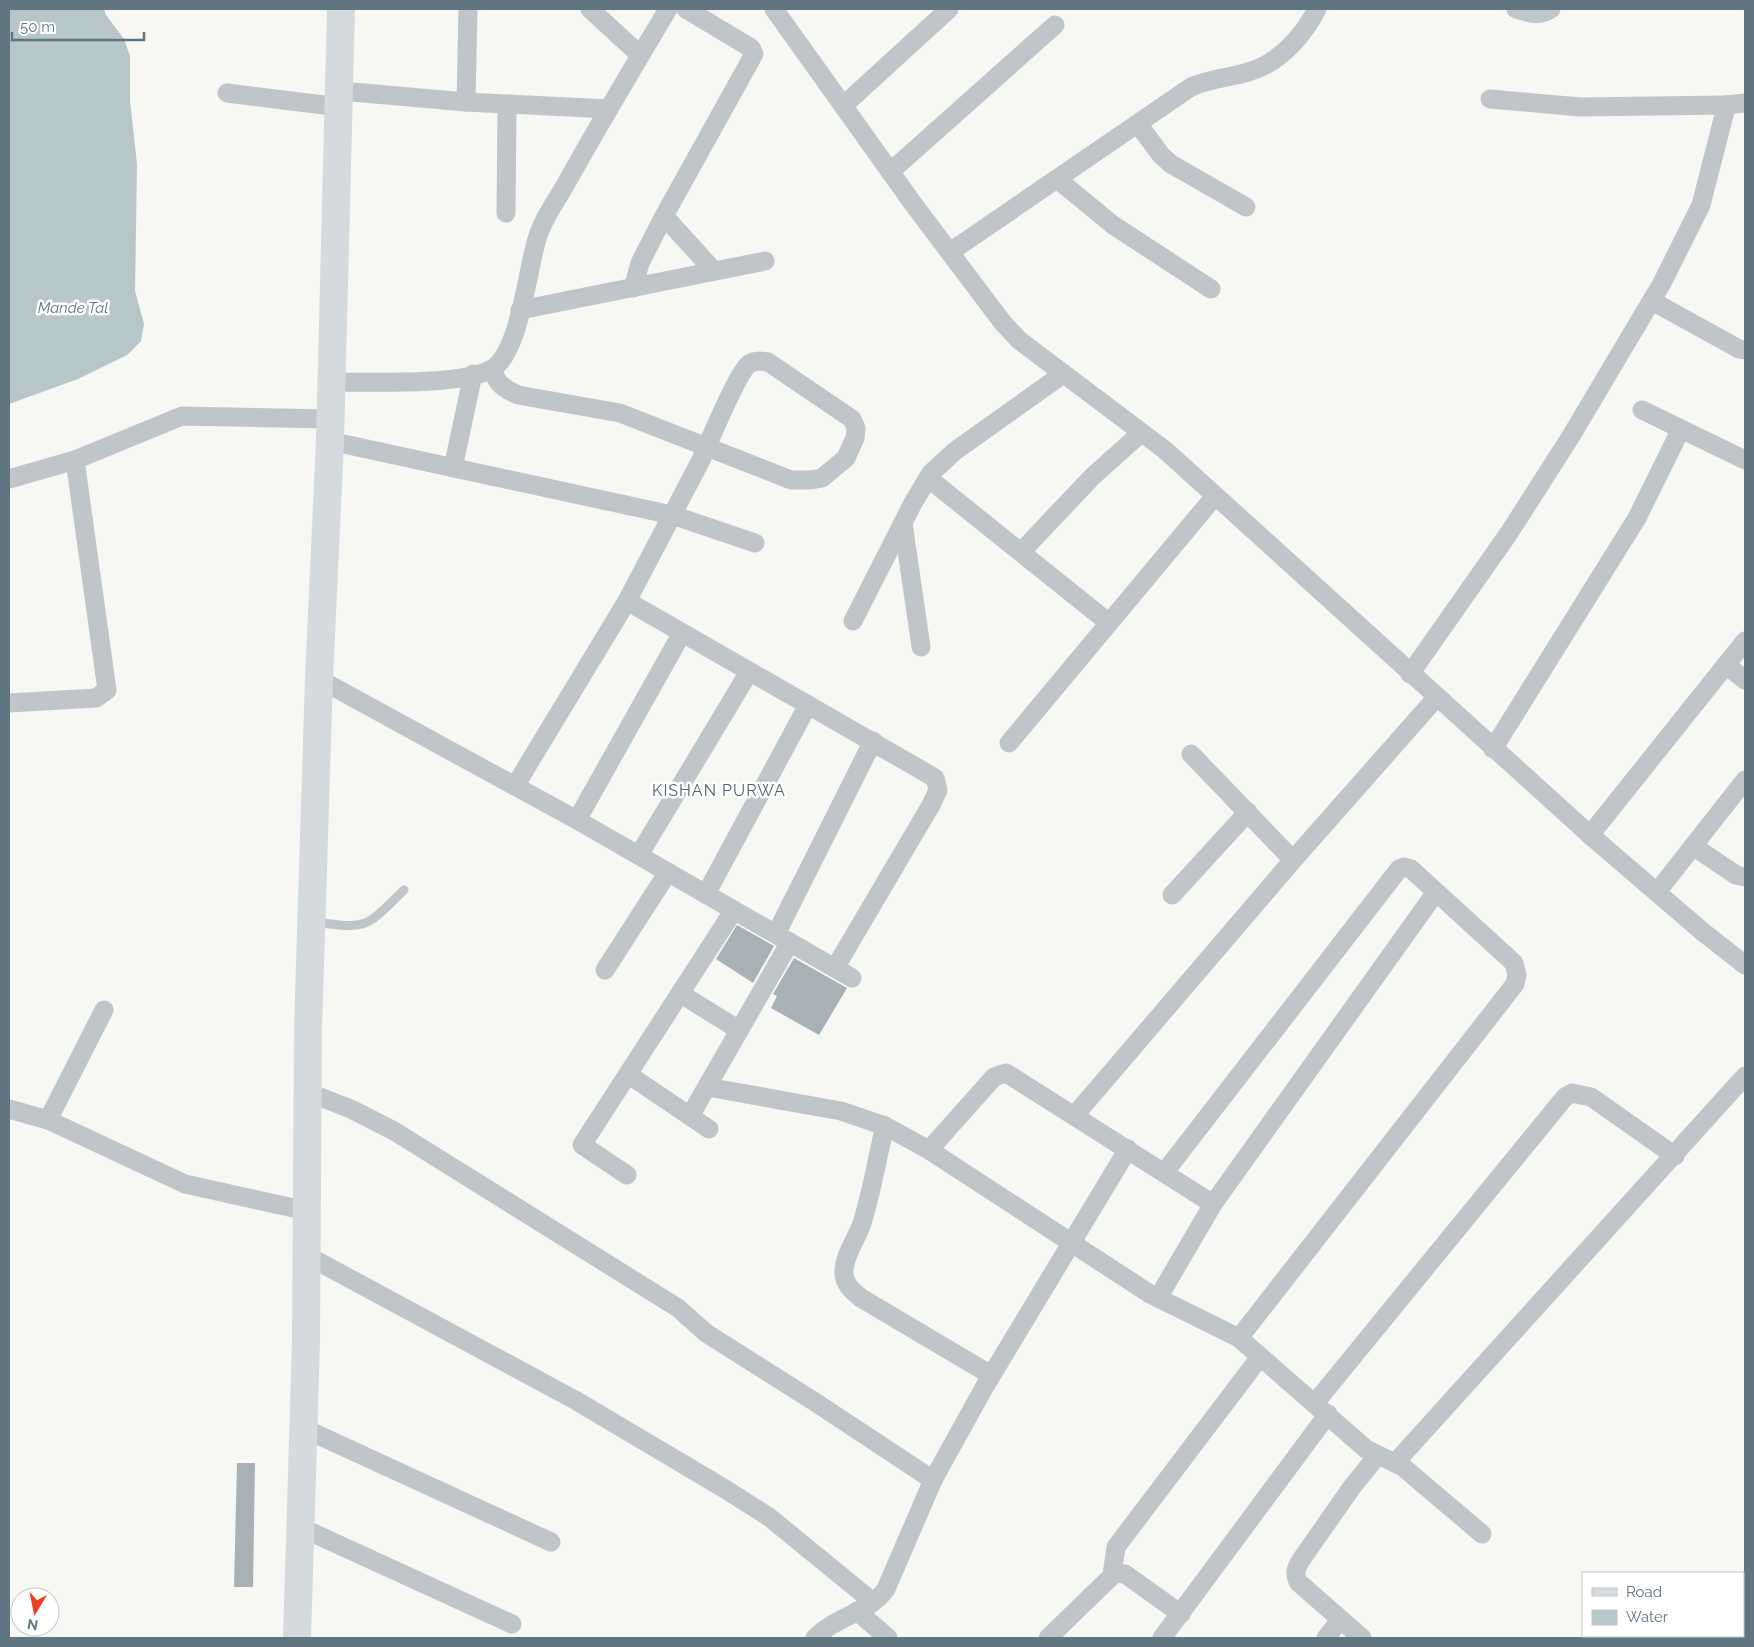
<svg xmlns="http://www.w3.org/2000/svg" width="1754" height="1647" font-family="Raleway,sans-serif">
	<style>
		.water { fill: #b6c6c9 }
		.building { fill: #a7b1b6 }
		.lines { fill: none; stroke-linecap: round; stroke-linejoin: round }
		.service { stroke: #bfc5c8; stroke-width: 9 }
		.minor { stroke: #bfc5c8; stroke-width: 19 }
		.primary { stroke: #d5dade; stroke-width: 28 }
		.labels { text-anchor: middle; dominant-baseline: central; stroke-width: 5; stroke-linejoin: round; paint-order: stroke }
		.water-label { font-size: 15px; font-style: italic; fill: #5b767c; stroke: #fff }
		.quarter-label { font-size: 16px; letter-spacing: 1px; fill: #53626b; stroke: #fff }
	</style>
	<rect width="100%" height="100%" fill="#f7f7f4"/>
	<!-- water -->
	<polygon class="water" points="9,9 104,9 106,15 124,39 130,56 130,101 137,164 135,291 144,324 141,341 127,355 78,379 9,404"/>
	<!-- building -->
	<g class="building">
		<polygon points="737,925 774,946 753,983 716,959"/>
		<polygon points="794,958 847,988 819,1035 771,1008 777,996 773,994"/>
		<polygon points="237,1463 255,1463 253,1587 234,1587"/>
	</g>
	<g class="lines">
		<!-- service -->
		<path class="service" d="M 313,922 C 369,929 364,929 404,890"/>
		<!-- minor -->
		<g class="minor">
			<polyline points="590,9 640,55"/>
			<polyline points="774,9 914,205 1003,323 1019,340 1165,450 1590,835 1703,932 1745,965"/>
			<path d="M 1516,9 C 1529,13 1538,17 1551,9"/>
			<polyline points="341,91 466,102 609,109"/>
			<polyline points="227,93 340,107"/>
			<polyline points="466,102 468,9"/>
			<polyline points="1725,105 1745,103"/>
			<polyline points="843,106 949,9"/>
			<polyline points="1138,124 1161,155 1171,164 1246,207"/>
			<polyline points="890,172 1055,25"/>
			<polyline points="1057,179 1113,225 1211,289"/>
			<polyline points="506,213 507,104"/>
			<polyline points="664,216 714,271"/>
			<path d="M 950,252 L 1191,87 C 1211,78 1231,78 1251,71 C 1280,62 1304,35 1317,9"/>
			<polyline points="633,288 640,263 664,216 754,54 751,48 686,9"/>
			<polyline points="1652,301 1739,349 1745,350"/>
			<polyline points="520,310 765,261"/>
			<path d="M 492,369 C 497,384 503,388 518,395 L 620,413 L 791,480 L 811,480 L 822,478 L 846,458 L 855,438 L 856,428 L 852,419 L 768,362 C 761,361 755,360 749,364 C 738,372 708,444 701,460 L 627,601 L 515,786"/>
			<path d="M 331,382 C 368,382 462,386 492,369 C 520,352 527,271 537,239 C 542,220 557,200 567,182 C 599,124 634,66 668,9"/>
			<polyline points="1642,410 1745,460"/>
			<polyline points="330,441 672,515 755,543"/>
			<polyline points="453,468 473,374"/>
			<polyline points="928,478 1109,623"/>
			<polyline points="9,479 75,460 182,416 329,419"/>
			<polyline points="903,523 921,647"/>
			<polyline points="1021,552 1092,477 1141,433"/>
			<polyline points="627,601 935,778 938,790 931,805 835,968"/>
			<polyline points="853,621 913,503 931,473 955,451 1063,374"/>
			<polyline points="1726,665 1745,680"/>
			<polyline points="1410,674 1509,533 1571,436 1662,283 1701,205 1725,111 1725,105 1580,107 1490,99"/>
			<polyline points="319,679 577,820 852,978"/>
			<polyline points="9,703 96,698 107,690 75,460"/>
			<polyline points="1009,743 1215,496"/>
			<polyline points="1493,749 1637,518 1681,429"/>
			<polyline points="1191,754 1293,860"/>
			<polyline points="577,820 682,633"/>
			<polyline points="1590,835 1745,641"/>
			<polyline points="1693,846 1736,875 1745,877"/>
			<polyline points="639,855 749,672"/>
			<polyline points="1657,892 1745,780"/>
			<polyline points="706,894 808,705"/>
			<polyline points="1172,895 1248,812"/>
			<polyline points="776,934 873,741"/>
			<polyline points="605,970 668,872"/>
			<polyline points="681,994 739,1030"/>
			<polyline points="629,1075 709,1129"/>
			<polyline points="707,1087 841,1111 885,1126 929,1150 1150,1294 1239,1338 1366,1449 1403,1467 1482,1534"/>
			<polyline points="308,1092 353,1110 394,1131 678,1308 706,1333 815,1402 933,1480"/>
			<polyline points="9,1109 48,1120 185,1184 307,1211"/>
			<polyline points="1075,1115 1293,860 1436,698"/>
			<polyline points="690,1116 790,942"/>
			<polyline points="48,1120 104,1010"/>
			<path d="M 885,1126 C 877,1158 872,1192 862,1223 C 857,1239 845,1253 844,1270 C 843,1283 851,1290 861,1298 L 991,1375"/>
			<polyline points="929,1150 994,1077 1006,1073 1213,1204"/>
			<polyline points="1164,1173 1399,869 1404,867 1411,869 1514,963 1517,975 1515,984 1239,1338"/>
			<polyline points="627,1175 582,1145 734,910"/>
			<polyline points="306,1255 575,1400 725,1489 769,1517 873,1602"/>
			<polyline points="1158,1298 1213,1204 1436,892"/>
			<polyline points="1315,1403 1565,1097 1572,1093 1591,1097 1675,1156"/>
			<polyline points="303,1428 551,1542"/>
			<polyline points="1395,1463 1745,1076"/>
			<polyline points="300,1527 512,1624"/>
			<polyline points="1112,1575 1116,1547 1260,1357"/>
			<polyline points="857,1611 888,1638"/>
			<path d="M 815,1638 C 836,1616 869,1613 886,1589 L 933,1480 L 985,1386 L 1128,1149"/>
			<polyline points="1048,1638 1115,1573 1125,1574 1181,1614"/>
			<polyline points="1162,1638 1328,1414"/>
			<polyline points="1326,1638 1340,1620"/>
			<path d="M 1362,1638 L 1298,1582 C 1294,1573 1296,1568 1301,1560 L 1352,1487 L 1377,1456"/>
		</g>
		<!-- primary -->
		<polyline class="primary" points="297,1638 306,1342 308,1029 319,679 330,441 341,9"/>
	</g>
	<g class="labels">
		<!-- water labels -->
		<g class="water-label">
			<text x="73" y="308">Mande Tal</text>
		</g>
		<!-- quarter labels -->
		<g class="quarter-label">
			<text x="719" y="790">KISHAN PURWA</text>
		</g>
	</g>
	<!-- border -->
	<rect width="1754" height="1647" fill="none" stroke="#617580" stroke-width="20"/>
	<!-- legend -->
	<rect x="1582" y="1572" width="162" height="65" fill="#ffffff" stroke="#c0c8cc"/>
	<rect x="1592" y="1588" width="25" height="8" fill="#d5dade" stroke="#c0c8cc"/>
	<text x="1626" y="1597" font-size="15" fill="#617580">Road</text>
	<rect x="1592" y="1610" width="25" height="15" fill="#b6c6c9" stroke="#c0c8cc"/>
	<text x="1626" y="1622" font-size="15" fill="#617580">Water</text>
	<!-- north arrow -->
	<g transform="translate(35 1612) rotate(190)"><circle r="24" fill="#ffffff" stroke="#c0c8cc"/>
	<path d="M0-4L9 19L0 12L-9 19Z" fill="#ea3f21"/>
	<text y="-8" font-size="14" font-weight="bold" text-anchor="middle" fill="#617580">N</text>
	</g>
	<!-- scale -->
	<path d="M12 32v8h132v-8" fill="none" stroke="#617580" stroke-width="2.5"/>
	<text x="20" y="32" font-size="15" fill="#617580" stroke="#ffffff" stroke-width="4" paint-order="stroke">50 m</text>
</svg>
